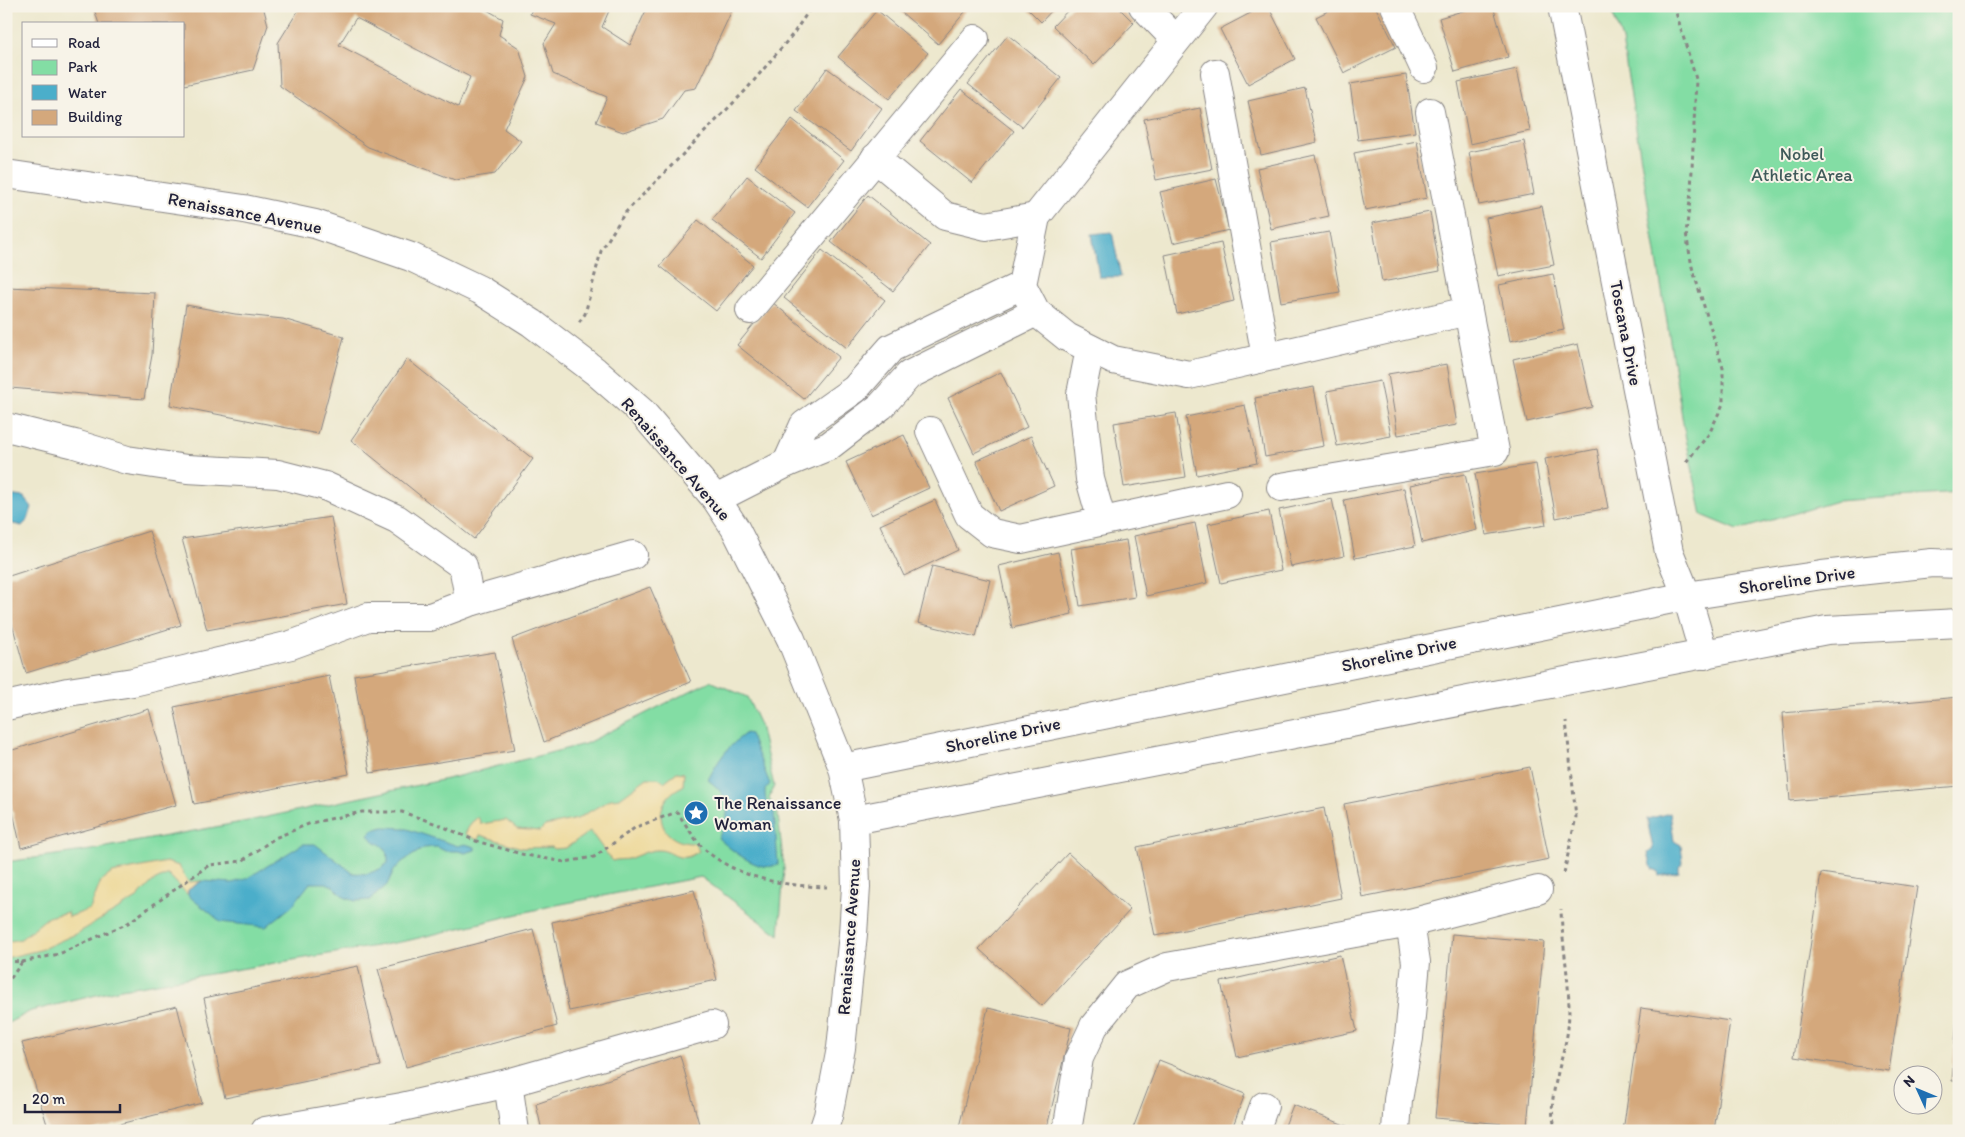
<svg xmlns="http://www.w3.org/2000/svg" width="1965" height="1137" font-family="Itim,sans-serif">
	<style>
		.green { fill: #83dda4; stroke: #528070 }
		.sand { fill: #eeda9e; stroke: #887e6c }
		.water { fill: #4baeca; stroke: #366882 }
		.building { fill: #d4a87c; fill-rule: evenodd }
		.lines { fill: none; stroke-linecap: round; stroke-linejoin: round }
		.minor-casing { stroke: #888584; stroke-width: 30 }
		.path { stroke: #888584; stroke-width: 3; stroke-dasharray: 4 4; stroke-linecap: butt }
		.minor { stroke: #fff; stroke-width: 28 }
		.labels { text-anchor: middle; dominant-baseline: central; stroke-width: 4; stroke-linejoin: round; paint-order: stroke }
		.park-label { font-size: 18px; fill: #3f5a5a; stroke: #f7f3e8 }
		.street-label { font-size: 18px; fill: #22223b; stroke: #f7f3e8 }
		.poi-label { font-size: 18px; fill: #22223b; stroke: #f7f3e8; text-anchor: start }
	</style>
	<rect width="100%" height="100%" fill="#f7f3e8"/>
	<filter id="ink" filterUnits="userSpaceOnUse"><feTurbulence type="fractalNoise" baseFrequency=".02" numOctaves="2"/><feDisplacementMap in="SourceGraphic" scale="10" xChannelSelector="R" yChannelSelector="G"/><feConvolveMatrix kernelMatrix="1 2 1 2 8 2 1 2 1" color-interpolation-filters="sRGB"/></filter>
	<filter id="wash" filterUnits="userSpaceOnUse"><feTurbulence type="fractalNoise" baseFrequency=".0096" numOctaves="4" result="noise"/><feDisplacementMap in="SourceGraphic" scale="20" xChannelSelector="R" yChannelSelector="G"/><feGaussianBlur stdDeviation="1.12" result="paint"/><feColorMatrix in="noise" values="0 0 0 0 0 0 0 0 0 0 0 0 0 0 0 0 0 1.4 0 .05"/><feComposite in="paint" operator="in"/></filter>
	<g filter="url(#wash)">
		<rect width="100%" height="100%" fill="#ede8ce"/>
		<!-- green -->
		<g class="green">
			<polygon points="1610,6 1959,6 1959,493 1837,501 1738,530 1702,515 1684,429 1622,40"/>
			<polygon points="710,681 747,697 760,725 774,786 769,798 772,804 777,807 784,869 779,935 701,877 551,906 406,941 121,989 31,1011 6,1024 6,862 91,850 253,820 447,779 585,744"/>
		</g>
		<!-- sand -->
		<g class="sand">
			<path d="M 677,772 L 684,773 L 683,786 C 650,800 655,844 694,843 L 699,851 C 678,866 674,850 658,850 C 647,850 638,856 628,859 C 623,860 618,859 612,861 L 590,831 L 566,848 L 554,849 L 552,847 L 522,848 L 480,835 L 478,840 L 465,834 L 471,823 L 478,817 L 481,824 L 506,820 L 517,829 L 540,831 L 545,826 L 577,819 L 611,799 L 620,798 L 647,778 L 658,778 L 664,782 Z"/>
			<polygon points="166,862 179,866 188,882 202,881 188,890 188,895 168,874 152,882 137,898 78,933 40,950 6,958 6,942 21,939 48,917 68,912 69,917 90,909 101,881 112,873"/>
		</g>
		<!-- water -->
		<g class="water">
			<polygon points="1112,232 1121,277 1099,277 1092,234"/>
			<polygon points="6,495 24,497 32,507 28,520 22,526 9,523 6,527"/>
			<path d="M 746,733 L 750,734 L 770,784 L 765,790 C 765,800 766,805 774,811 L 778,864 C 761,875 730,849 718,838 C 732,814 731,797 708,780 C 718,760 728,746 746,733 Z"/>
			<polygon points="1670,813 1674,841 1681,845 1683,862 1679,867 1679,872 1659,876 1658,871 1652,869 1648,853 1653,849 1647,819"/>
			<path d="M 384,827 L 404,828 L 458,846 L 465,844 L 475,847 L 475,850 L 465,853 L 458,851 L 445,851 L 437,847 L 424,848 L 402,862 L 393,872 L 387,885 L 370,900 L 355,901 L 344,897 L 333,886 L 326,883 L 310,883 L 292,906 L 266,927 L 220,922 C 210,911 198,905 188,895 L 188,890 L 202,881 L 232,883 L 246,879 L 303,844 L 315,844 L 353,873 L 367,874 L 380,869 L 388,863 C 388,841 378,848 368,835 L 372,830 Z"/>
		</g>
		<g id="blocks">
			<!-- building -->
			<g class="building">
				<polygon points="93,6 263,6 268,25 253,70 184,85 184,24 99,24"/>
				<path d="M 301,6 L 480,6 L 503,19 L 499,35 L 519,48 L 528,77 L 504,129 L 521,141 L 495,174 L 455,180 L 368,147 L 280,86 L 278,43 ZM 356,18 L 470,77 L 458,107 L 339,45 Z"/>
				<polygon points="533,6 611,6 602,27 630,45 648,6 734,6 696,88 684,90 663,119 623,132 596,122 607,97 553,74 544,43 556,24 530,14"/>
				<polygon points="894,6 970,6 938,44"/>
				<polygon points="1025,6 1056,6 1041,22"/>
				<polygon points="1072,6 1117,6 1134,23 1094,65 1053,26"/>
				<polygon points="1264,6 1268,6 1295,59 1248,84 1220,29"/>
				<polygon points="1338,6 1375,6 1396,47 1344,73 1316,17"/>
				<polygon points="1479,6 1493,6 1508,57 1455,72 1439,18"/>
				<polygon points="877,10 928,53 889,99 838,57"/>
				<polygon points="1008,35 1061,78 1022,127 968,84"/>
				<polygon points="827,68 882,108 851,151 796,111"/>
				<polygon points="1517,69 1530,131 1470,144 1458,82"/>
				<polygon points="1406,75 1415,132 1358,140 1350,84"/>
				<polygon points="1305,88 1317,142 1261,155 1248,101"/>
				<polygon points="961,89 1014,131 972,183 920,141"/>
				<polygon points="1200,108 1212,169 1156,180 1144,119"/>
				<polygon points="792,119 844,160 807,207 755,167"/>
				<polygon points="1417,141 1427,198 1365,210 1354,153"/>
				<polygon points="1524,141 1534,194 1479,205 1469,152"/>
				<polygon points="1315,155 1329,216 1271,229 1257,168"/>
				<polygon points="747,176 795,213 761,258 712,220"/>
				<polygon points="1216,179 1229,230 1173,243 1160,192"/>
				<polygon points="868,195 930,245 893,291 831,242"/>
				<polygon points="1542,206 1554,265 1498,276 1486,218"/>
				<polygon points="1430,212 1440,271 1382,282 1372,223"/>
				<polygon points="698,220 753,265 716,311 660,266"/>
				<polygon points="1329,232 1340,292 1281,302 1271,242"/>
				<polygon points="1221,243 1234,301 1177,314 1165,255"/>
				<polygon points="822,250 885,300 847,348 784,298"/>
				<polygon points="1553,274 1564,330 1510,341 1499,285"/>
				<polygon points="6,287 155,293 152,355 144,399 10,388 6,385"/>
				<polygon points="772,302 839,357 804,399 737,345"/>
				<polygon points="186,305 235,314 283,319 344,337 318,434 170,405"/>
				<polygon points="1578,344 1592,407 1527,422 1513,359"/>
				<polygon points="407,359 533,459 474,539 351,440"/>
				<polygon points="1447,364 1457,425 1398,435 1388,374"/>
				<polygon points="1001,372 1027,427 974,453 948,398"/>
				<polygon points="1380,381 1391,436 1337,446 1327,391"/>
				<polygon points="1314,387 1324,446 1265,457 1255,398"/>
				<polygon points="1245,405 1257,463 1197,475 1186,417"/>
				<polygon points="1176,413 1186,477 1124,487 1114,423"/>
				<polygon points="904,435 929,488 871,515 846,462"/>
				<polygon points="1031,436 1054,486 999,511 976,461"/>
				<polygon points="1597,449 1608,508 1556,518 1545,459"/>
				<polygon points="1536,464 1546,525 1486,535 1475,474"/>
				<polygon points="1465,474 1477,530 1422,543 1410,485"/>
				<polygon points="1404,488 1415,546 1355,558 1344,500"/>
				<polygon points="1332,499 1344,556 1291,567 1279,510"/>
				<polygon points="935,500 958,550 904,576 880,525"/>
				<polygon points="1269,511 1281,570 1221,583 1208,524"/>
				<polygon points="331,517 347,604 207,630 182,539"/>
				<polygon points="1195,523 1207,583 1146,596 1134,536"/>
				<polygon points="149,531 181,625 26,673 6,603 6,577"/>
				<polygon points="1126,540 1135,597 1080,606 1071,549"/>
				<polygon points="1058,552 1072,614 1012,628 999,566"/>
				<polygon points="932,566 990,580 976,637 918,623"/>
				<polygon points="650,587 691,682 544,742 512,639"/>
				<polygon points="495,652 515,750 370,773 354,675"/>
				<polygon points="329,676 349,774 194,804 174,707"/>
				<polygon points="1959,697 1959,786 1790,801 1783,713"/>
				<polygon points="149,709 176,805 21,848 6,781 6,752"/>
				<polygon points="1530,767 1549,859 1362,897 1344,804"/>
				<polygon points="1324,808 1341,898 1155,936 1137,847"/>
				<polygon points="1068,853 1130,910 1042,1006 979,949"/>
				<polygon points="1821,873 1917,887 1889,1071 1794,1057"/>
				<polygon points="694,890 717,980 569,1011 552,922"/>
				<polygon points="533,929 557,1026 406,1067 378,969"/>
				<polygon points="1452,934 1544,942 1527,1126 1435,1118"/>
				<polygon points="1340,955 1357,1031 1237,1057 1221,982"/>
				<polygon points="358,966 380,1066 225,1098 204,998"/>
				<polygon points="177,1006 202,1103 92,1131 49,1131 22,1043"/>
				<polygon points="988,1008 1071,1028 1046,1131 958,1131"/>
				<polygon points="1641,1008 1730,1021 1714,1131 1623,1131"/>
				<polygon points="1957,1016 1959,1017 1959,1081 1952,1081"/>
				<polygon points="680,1055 701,1131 542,1131 536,1104"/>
				<polygon points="1159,1060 1245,1094 1231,1131 1132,1131"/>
				<polygon points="1293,1105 1360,1131 1283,1131"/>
			</g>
		</g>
	</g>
	<g filter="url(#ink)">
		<use href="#blocks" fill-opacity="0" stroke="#888584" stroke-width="1"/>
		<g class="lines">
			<defs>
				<g id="minor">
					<polyline points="1143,6 1176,40"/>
					<polyline points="1204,6 1036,217 1022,285 1036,312 1067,337 1113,360 1189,375 1468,311"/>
					<polyline points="1395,6 1424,68"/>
					<polyline points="1562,6 1669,552 1687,596 1704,655"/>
					<polyline points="1215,73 1266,357"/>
					<polyline points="875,158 945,216 986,226 1036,217"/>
					<polyline points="6,174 244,209 315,224 411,257 480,290 532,323 595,371 642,412 716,499 735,528 791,639 843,768 854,820 856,887 853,934 841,1048 828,1116 823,1131"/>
					<polyline points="750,310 975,39"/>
					<polyline points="1090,349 1081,394 1090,479 1102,521"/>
					<polyline points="6,427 75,444 127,460 187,469 278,474 325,486 397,519 463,566 470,602 430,617 368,617 291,645 133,682 68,692 6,706"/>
					<polyline points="930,431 969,515 992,533 1021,539 1227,494"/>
					<polyline points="787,463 804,425 855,389 891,348 1022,285"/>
					<polyline points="1281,487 1495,451 1430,112"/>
					<polyline points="716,499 787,463 829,446 881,406 909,375 1036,312"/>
					<polyline points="470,602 633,555"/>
					<polyline points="843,768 1687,596 1822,575 1932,563 1959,564"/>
					<polyline points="854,820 1827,630 1959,623"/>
					<polyline points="1410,923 1538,890"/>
					<polyline points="508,1083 515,1131"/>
					<polyline points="265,1131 402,1107 508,1083 712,1025"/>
					<polyline points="1067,1131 1079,1058 1094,1026 1127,985 1167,967 1410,923 1416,962 1409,1038 1398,1100 1396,1131"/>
					<polyline points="1255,1131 1264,1106"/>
				</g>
			</defs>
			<!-- minor casing -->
			<use href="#minor" class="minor-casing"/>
			<!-- path -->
			<g class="path">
				<polyline points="1674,6 1696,79 1691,192 1686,233 1692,267 1723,368 1723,404 1709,434 1686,462"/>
				<polyline points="579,322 585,314 601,251 624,214 746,90 793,34 812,6"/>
				<polyline points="1564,873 1576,817 1566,721"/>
				<path d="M 6,961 L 22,962 L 59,954 L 128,923 L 209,865 L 242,861 L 275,838 L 311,823 L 362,812 L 402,812 L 437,824 L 476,841 L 525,855 L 565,862 L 594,857 L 636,827 L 677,812 C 685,823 693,837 702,847 C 735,878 783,886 827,887"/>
				<polyline points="6,985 22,962"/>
				<path d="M 1557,1131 C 1543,1103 1565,1058 1568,1028 C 1572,988 1562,949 1561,909"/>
			</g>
			<!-- minor -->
			<use href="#minor" class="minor"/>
		</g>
	</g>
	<!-- icons -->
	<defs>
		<symbol id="sight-disc" viewBox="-11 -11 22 22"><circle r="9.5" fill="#1f6fb2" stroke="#f7f3e8"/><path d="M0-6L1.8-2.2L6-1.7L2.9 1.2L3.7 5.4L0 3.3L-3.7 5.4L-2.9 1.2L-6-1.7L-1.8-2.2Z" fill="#fff"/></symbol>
	</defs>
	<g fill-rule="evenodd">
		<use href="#sight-disc" x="682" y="799" width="28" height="28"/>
	</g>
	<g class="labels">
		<!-- park labels -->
		<g class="park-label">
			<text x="1802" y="154">Nobel<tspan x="1802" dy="21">Athletic Area</tspan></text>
		</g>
		<!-- street labels -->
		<g class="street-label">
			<text transform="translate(245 213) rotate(11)">Renaissance Avenue</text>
			<text transform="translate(1626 333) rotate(79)">Toscana Drive</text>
			<text transform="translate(676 459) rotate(49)">Renaissance Avenue</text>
			<text transform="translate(1797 580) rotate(-8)">Shoreline Drive</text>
			<text transform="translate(1399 654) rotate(-12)">Shoreline Drive</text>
			<text transform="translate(1003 735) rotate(-12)">Shoreline Drive</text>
			<text transform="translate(849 937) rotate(-86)">Renaissance Avenue</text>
		</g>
		<!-- poi labels -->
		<g class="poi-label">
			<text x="714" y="803">The Renaissance<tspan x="714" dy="21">Woman</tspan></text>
		</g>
	</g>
	<!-- margin -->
	<rect width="1965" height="1137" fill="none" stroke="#f7f3e8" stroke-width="25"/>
	<!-- legend -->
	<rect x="22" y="22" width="162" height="115" fill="#f7f3e8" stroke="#a29fa3"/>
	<rect x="32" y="39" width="25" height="8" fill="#ffffff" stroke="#a29fa3"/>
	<text x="68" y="48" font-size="15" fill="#22223b">Road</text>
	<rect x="32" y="60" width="25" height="15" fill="#83dda4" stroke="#a29fa3"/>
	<text x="68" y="72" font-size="15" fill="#22223b">Park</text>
	<rect x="32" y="85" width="25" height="15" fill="#4baeca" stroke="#a29fa3"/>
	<text x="68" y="98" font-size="15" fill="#22223b">Water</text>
	<rect x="32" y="110" width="25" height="15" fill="#d4a87c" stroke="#a29fa3"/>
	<text x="68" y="122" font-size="15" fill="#22223b">Building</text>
	<!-- north arrow -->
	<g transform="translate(1918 1090) rotate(314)"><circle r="24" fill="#f7f3e8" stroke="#a29fa3"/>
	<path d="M0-4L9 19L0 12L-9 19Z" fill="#1f6fb2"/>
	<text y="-8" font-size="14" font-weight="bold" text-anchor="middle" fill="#22223b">N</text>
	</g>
	<!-- scale -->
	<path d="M25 1104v8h95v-8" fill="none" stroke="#22223b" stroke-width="2.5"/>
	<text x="32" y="1104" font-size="15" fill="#22223b" stroke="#f7f3e8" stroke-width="4" paint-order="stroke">20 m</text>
</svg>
